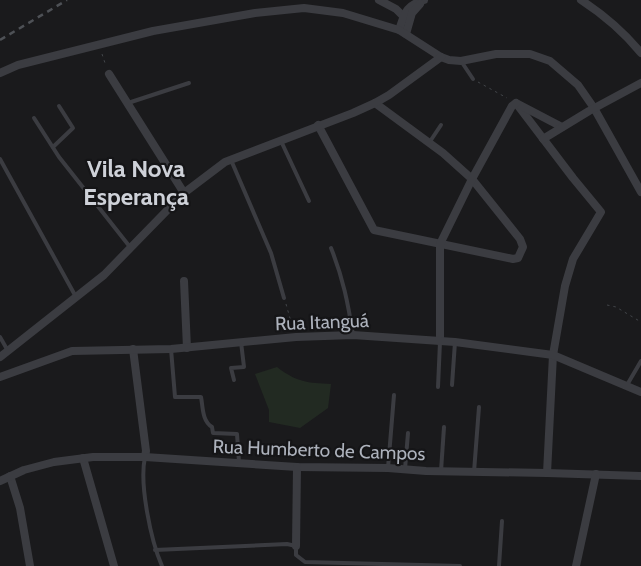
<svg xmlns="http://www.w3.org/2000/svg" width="641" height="566" font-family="Cabin,sans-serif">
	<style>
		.green { fill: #222a22 }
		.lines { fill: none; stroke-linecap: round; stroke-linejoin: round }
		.path { stroke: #414448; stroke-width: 1; stroke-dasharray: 2.5 4; stroke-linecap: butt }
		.service { stroke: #3b3c41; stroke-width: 4 }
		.minor { stroke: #3b3c41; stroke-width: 8 }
		.rail { stroke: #4e5156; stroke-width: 2.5; stroke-dasharray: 6 5; stroke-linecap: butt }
		.labels { text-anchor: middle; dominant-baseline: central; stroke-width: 4.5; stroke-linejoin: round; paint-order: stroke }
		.street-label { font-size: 19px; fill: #adb2bc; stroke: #151517 }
		.district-label { font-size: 24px; font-weight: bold; fill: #ced1d8; stroke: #151517 }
	</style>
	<rect width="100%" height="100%" fill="#1a1a1c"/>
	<!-- green -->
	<path class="green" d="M 277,367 C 296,382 308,383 331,384 L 328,408 L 300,428 L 269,422 L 269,410 L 255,374 Z"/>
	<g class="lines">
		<!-- path -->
		<g class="path">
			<polyline points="102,54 106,66"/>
			<polyline points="478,82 507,98"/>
			<polyline points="286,304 293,329"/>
			<polyline points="607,305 616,307 641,322"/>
		</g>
		<!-- service -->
		<g class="service">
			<polyline points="461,61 473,79"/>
			<polyline points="128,103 189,83"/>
			<polyline points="34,118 59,157 130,247"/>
			<polyline points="281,141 309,201"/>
			<polyline points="429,143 441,125"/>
			<polyline points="53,147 73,128 59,106"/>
			<polyline points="0,159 76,297"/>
			<polyline points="231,160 271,253 284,298"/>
			<path d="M 331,248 C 343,278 348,303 353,335"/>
			<polyline points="0,337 8,351"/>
			<path d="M 171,349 L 175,397 L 201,397 C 203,407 202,421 212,427 L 213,433 L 237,434 L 239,462"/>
			<polyline points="234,380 231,368 244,367 241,342"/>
			<polyline points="452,385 455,342"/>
			<polyline points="627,385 641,361"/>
			<polyline points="438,387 440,342"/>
			<path d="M 145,457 C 139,484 151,541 162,566"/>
			<polyline points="388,468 394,395"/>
			<polyline points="405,469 408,433"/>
			<polyline points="441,471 444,427"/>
			<polyline points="474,472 479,407"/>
			<polyline points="155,550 287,544 296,546 296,555 305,562 460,566"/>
			<polyline points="499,566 502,521"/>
		</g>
		<!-- minor -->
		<g class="minor">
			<polyline points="379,0 396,9 403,16"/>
			<path d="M 581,0 C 604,15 623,31 641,53"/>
			<path d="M 399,30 C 405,13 405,6 424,0"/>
			<polyline points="406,34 412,13 420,4"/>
			<polyline points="0,73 18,65 153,31 255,13 304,8 343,13 399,30 441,57 449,60 461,61 496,54 530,54 550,61 578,85 594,108 641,192"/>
			<polyline points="109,74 184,193"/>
			<polyline points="516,103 573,178 601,212 573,259 565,286 553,355 547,473"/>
			<polyline points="518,104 562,127"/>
			<polyline points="318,125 374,230 513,259 518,258 523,247 520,239 472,179 443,153 375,103"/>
			<polyline points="543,139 589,111 641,83"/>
			<polyline points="184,281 187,348"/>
			<polyline points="440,341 440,244 472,179 512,106 516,103"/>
			<polyline points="133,349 146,451 145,457"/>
			<polyline points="0,357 104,275 184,193 225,162 353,113 375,103 389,95 441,57"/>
			<polyline points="0,377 72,351 171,349 296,337 353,335 455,342 553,355 641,392"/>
			<polyline points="83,458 114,566"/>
			<polyline points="10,476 20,508 30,566"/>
			<polyline points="0,481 24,470 54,462 93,457 145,457 297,467 388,468 426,471 547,473 641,476"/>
			<polyline points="296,546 297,467"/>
			<polyline points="576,566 596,474"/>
		</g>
		<!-- rail -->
		<polyline class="rail" points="0,40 67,0"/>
	</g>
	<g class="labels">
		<!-- street labels -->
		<g class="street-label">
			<text transform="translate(322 322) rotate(-2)">Rua Itanguá</text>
			<text transform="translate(319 450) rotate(2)">Rua Humberto de Campos</text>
		</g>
		<!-- district labels -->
		<g class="district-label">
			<text x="136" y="168">Vila Nova<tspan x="136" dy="28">Esperança</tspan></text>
		</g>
	</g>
</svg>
